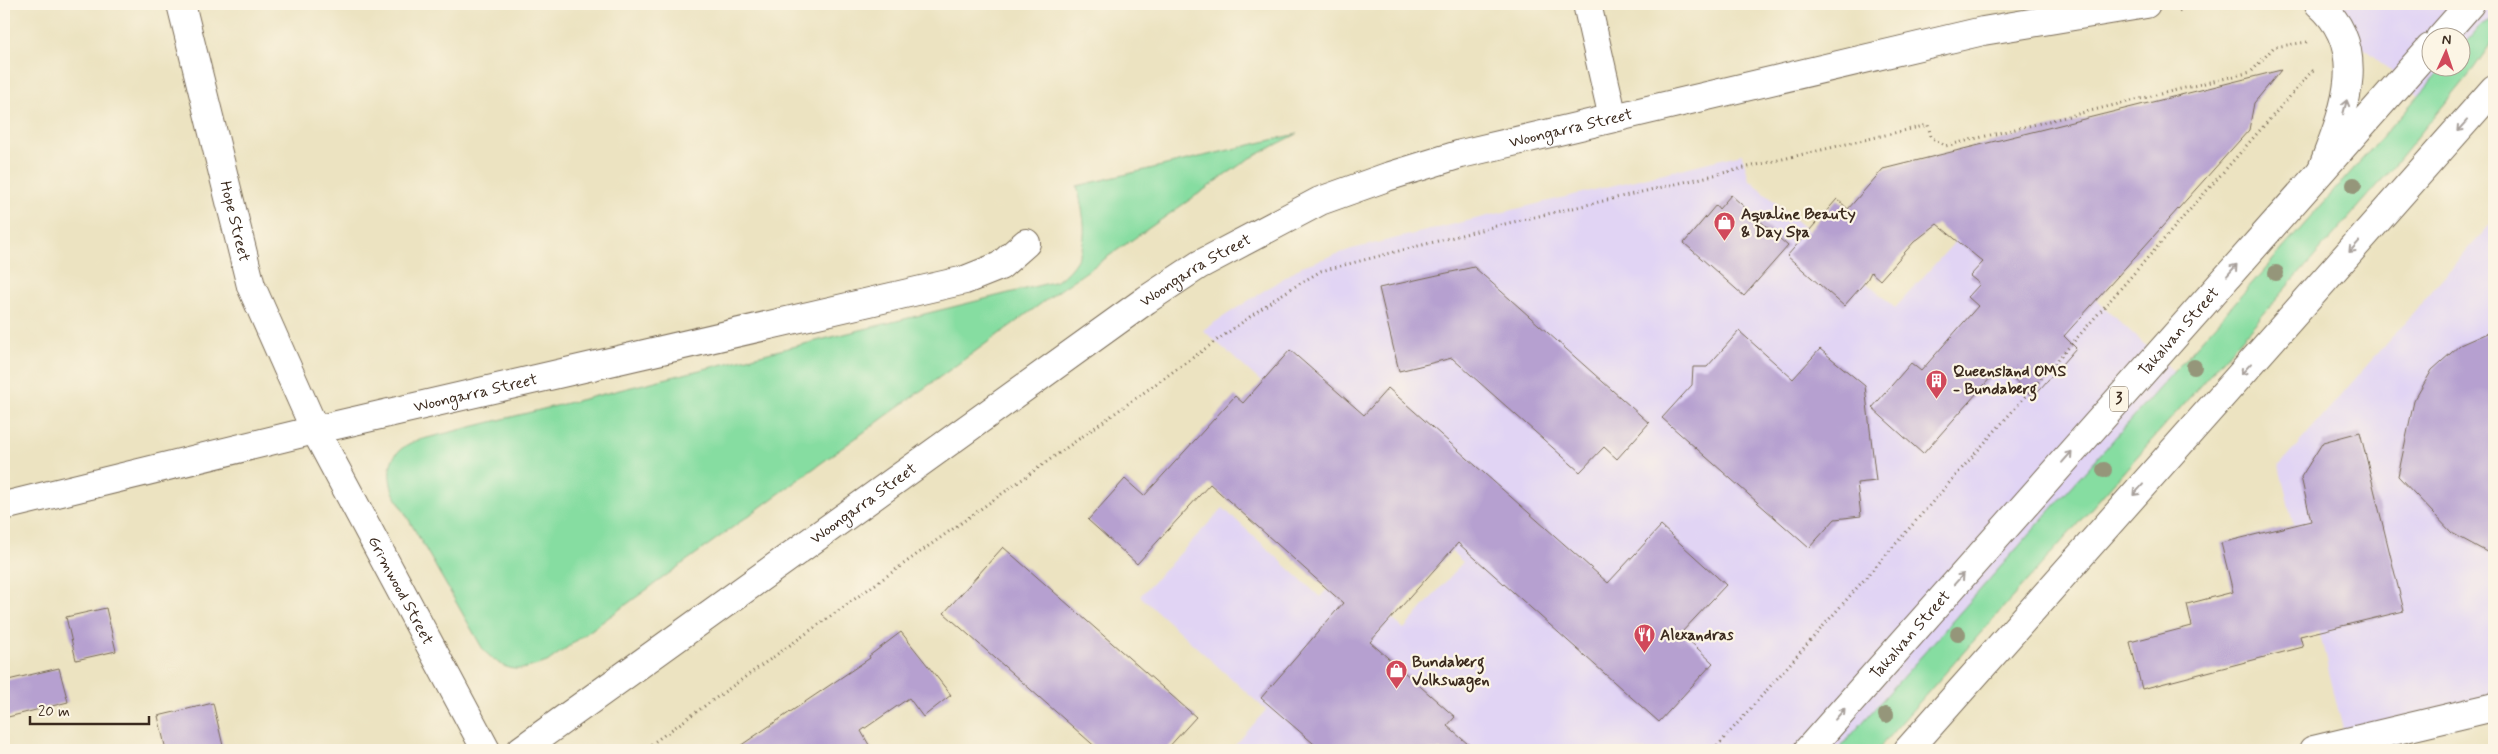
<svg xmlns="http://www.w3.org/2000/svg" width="2498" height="754" font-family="Mynerve,sans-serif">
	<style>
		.built { fill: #e1d4f4 }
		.green { fill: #86dda1; stroke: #608460 }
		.building { fill: #b6a0d0 }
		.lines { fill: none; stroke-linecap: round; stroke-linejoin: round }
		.street-casing { stroke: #796b57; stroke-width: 30 }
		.secondary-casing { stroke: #796b57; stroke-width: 30 }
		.highway-casing { stroke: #796b57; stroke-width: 30 }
		.path { stroke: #796b57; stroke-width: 3; stroke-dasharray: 1 4; stroke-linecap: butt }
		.street { stroke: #fff; stroke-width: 28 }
		.secondary { stroke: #fff; stroke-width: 28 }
		.highway { stroke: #fff; stroke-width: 28 }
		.tree { fill: #95967a }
		.oneway { stroke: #a79f9a }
		.labels { text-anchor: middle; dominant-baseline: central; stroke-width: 4.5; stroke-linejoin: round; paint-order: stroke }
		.shield { fill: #fcf5e5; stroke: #75675a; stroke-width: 1 }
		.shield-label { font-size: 15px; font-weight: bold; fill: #3b2a1e }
		.street-label { font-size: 16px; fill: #3b2a1e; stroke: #fcf5e5 }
		.poi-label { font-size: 16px; font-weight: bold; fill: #3b2a1e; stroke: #fcf5e5; text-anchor: start }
	</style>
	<rect width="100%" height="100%" fill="#fcf5e5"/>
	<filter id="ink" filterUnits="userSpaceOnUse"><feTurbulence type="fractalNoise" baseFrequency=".02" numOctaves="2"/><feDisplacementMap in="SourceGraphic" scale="10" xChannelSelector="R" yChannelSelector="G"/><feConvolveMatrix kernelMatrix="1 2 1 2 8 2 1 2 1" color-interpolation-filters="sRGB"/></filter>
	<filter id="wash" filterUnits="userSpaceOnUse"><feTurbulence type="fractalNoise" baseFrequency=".0096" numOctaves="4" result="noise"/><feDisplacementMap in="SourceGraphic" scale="20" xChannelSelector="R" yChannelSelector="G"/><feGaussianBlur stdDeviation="1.12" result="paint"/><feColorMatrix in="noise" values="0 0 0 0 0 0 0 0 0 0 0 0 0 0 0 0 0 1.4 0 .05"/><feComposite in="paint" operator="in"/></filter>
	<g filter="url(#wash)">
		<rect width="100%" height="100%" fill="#ece3c1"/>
		<!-- built -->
		<g class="built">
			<polygon points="2312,4 2494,4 2494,22 2461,62 2460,38 2430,38 2430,68 2456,68 2427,102"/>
			<polygon points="1742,154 1749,179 1895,308 1991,202 2185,382 1859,750 1231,750 1266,710 1140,596 1223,508 1320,597 1327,589 1391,618 1404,629 1463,562 1203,330 1302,266 1352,249"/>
			<polygon points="2494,220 2494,711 2347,746 2279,466"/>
		</g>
		<!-- green -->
		<g class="green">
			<polygon points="2488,21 2494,21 2494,39 2474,68 2377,186 1877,750 1838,750 2443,68 2460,68 2461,48 2481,25"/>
			<path d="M 1297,134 L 1247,160 L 1057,292 L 547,662 C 516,672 509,674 484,651 L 393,492 C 385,467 391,451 415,441 L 1057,281 C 1093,254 1086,224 1077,186 Z"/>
		</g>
		<g id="blocks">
			<!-- building -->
			<g class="building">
				<polygon points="2281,70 2254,103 2249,130 2064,336 2076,348 2033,397 2000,367 1923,454 1872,408 1911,363 1921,371 1978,306 1968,297 1980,284 1970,276 1983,262 1937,224 1914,242 1880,280 1871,272 1867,280 1844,306 1787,256 1837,199 1848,209 1883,169"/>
				<polygon points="1731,195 1788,246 1744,296 1684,243 1716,205 1719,209"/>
				<polygon points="1474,267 1649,423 1617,459 1604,447 1580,472 1452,358 1399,371 1379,288"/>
				<polygon points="2494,330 2494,556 2452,533 2398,476 2414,401 2432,370 2460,345"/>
				<polygon points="1739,331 1793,379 1820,349 1865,386 1876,481 1857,483 1861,516 1835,519 1809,548 1662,418 1692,385 1693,367 1707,367"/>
				<polygon points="1290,350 1364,415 1388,388 1608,583 1661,526 1726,585 1681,633 1713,663 1659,722 1458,543 1370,642 1455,717 1447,726 1475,750 1321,750 1261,698 1343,603 1210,484 1137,564 1088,520 1125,479 1144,496 1235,396 1243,403"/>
				<polygon points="2360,432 2404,611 2300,636 2303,647 2142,689 2130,642 2192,626 2187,604 2233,592 2221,543 2311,521 2301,477 2323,442"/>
				<polygon points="1003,547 1196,717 1166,750 1099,750 944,613"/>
				<polygon points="106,608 116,651 76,660 66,617"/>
				<polygon points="901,632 951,695 923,717 909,698 861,731 872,750 734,750 870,658 869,656"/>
				<polygon points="59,668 68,702 4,718 4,681"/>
				<polygon points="213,703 224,750 166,750 158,716"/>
			</g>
		</g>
	</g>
	<g filter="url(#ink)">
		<use href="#blocks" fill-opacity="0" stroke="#796b57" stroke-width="1"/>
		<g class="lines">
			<defs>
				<g id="street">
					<path id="s1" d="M 181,4 L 251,286 L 315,430 L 486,750"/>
					<polyline points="1587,4 1613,118"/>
					<path id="s2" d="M 4,506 L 315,430 L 965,280 L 1000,266 L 1026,243"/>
					<polyline points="2313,750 2494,707"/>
				</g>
				<g id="secondary">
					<path d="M 2319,4 C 2372,50 2342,116 2322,169"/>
					<path id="s3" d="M 521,750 L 1146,300 L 1199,265 L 1320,201 L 1387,177 L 1461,154 L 1983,31 L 2146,4"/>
				</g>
				<g id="highway">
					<polyline points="2440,38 2470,4"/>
					<path id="s4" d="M 1808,750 L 2430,48"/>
					<polyline points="1908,750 2494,89"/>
				</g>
			</defs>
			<!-- street casing -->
			<use href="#street" class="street-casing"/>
			<!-- secondary casing -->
			<use href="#secondary" class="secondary-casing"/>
			<!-- highway casing -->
			<use href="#highway" class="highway-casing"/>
			<!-- path -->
			<g class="path">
				<polyline points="2179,11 2192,4"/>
				<polyline points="643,750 1279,296 1321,271 1496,226 1928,125 1931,137 1945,146 2251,72 2274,47 2307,42"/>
				<polyline points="1714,750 2313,70"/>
			</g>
			<!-- street -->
			<use href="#street" class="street"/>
			<!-- secondary -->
			<use href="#secondary" class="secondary"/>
			<!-- highway -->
			<use href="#highway" class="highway"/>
		</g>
		<!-- trees -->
		<g class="tree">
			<circle cx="2354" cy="185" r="8"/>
			<circle cx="2276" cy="273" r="8"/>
			<circle cx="2194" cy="367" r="8"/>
			<circle cx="2104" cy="470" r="8"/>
			<circle cx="1958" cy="634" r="8"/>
			<circle cx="1886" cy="715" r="8"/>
		</g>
		<!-- one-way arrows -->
		<defs><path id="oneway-shaft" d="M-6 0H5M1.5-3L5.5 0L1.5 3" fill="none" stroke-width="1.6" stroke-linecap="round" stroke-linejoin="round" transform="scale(1.25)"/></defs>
		<g class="oneway">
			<use href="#oneway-shaft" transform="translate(2345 107) rotate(-75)"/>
			<use href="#oneway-shaft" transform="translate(2462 126) rotate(132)"/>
			<use href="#oneway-shaft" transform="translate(2354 247) rotate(132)"/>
			<use href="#oneway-shaft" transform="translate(2232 270) rotate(-49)"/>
			<use href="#oneway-shaft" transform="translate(2246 369) rotate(132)"/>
			<use href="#oneway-shaft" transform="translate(2067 457) rotate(-49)"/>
			<use href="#oneway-shaft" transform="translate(2138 490) rotate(132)"/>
			<use href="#oneway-shaft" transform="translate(1959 579) rotate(-48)"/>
			<use href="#oneway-shaft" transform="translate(1840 714) rotate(-49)"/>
		</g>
	</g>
	<!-- icons -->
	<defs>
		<symbol id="shop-pin" viewBox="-11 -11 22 30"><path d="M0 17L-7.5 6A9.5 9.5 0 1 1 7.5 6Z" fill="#d1495b" stroke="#fcf5e5"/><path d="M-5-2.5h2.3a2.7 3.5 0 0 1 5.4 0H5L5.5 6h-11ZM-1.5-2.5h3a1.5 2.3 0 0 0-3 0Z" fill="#fff"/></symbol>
		<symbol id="building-pin" viewBox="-11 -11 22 30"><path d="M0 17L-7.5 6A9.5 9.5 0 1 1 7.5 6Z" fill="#d1495b" stroke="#fcf5e5"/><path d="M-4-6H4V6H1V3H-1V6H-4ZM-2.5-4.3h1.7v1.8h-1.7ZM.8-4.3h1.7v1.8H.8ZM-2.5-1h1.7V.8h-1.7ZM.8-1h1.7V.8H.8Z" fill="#fff"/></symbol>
		<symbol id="restaurant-pin" viewBox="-11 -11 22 30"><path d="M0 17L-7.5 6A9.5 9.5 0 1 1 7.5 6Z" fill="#d1495b" stroke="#fcf5e5"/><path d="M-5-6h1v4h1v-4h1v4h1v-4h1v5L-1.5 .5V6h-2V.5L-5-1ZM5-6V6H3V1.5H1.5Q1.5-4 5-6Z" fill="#fff"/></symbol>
	</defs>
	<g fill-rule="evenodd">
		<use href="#shop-pin" x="1712" y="210" width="25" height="34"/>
		<use href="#building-pin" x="1924" y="368" width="25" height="34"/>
		<use href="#restaurant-pin" x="1632" y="622" width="25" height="34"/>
		<use href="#shop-pin" x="1384" y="658" width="25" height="34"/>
	</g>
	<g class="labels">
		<!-- shield labels -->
		<rect class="shield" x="2110" y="386.5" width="18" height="25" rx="4"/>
		<g class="shield-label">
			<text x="2119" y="399">3</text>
		</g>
		<!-- street labels -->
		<g class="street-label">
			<text stroke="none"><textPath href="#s3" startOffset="1232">Woongarra Street</textPath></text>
			<text stroke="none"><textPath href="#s1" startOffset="224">Hope Street</textPath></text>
			<text stroke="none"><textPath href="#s3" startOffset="828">Woongarra Street</textPath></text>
			<text stroke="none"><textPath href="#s4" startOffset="559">Takalvan Street</textPath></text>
			<text stroke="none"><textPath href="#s2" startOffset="485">Woongarra Street</textPath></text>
			<text stroke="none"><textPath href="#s3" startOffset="422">Woongarra Street</textPath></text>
			<text stroke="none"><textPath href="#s1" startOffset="630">Grimwood Street</textPath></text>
			<text stroke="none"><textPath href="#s4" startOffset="154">Takalvan Street</textPath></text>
		</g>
		<!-- poi labels -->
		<g class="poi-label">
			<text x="1741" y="214">Aqualine Beauty<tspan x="1741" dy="18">&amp; Day Spa</tspan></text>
			<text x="1953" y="371">Queensland OMS<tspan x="1953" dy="18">- Bundaberg</tspan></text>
			<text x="1660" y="635">Alexandras</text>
			<text x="1412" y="662">Bundaberg<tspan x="1412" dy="18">Volkswagen</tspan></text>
		</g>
	</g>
	<!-- margin -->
	<rect width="2498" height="754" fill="none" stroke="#fcf5e5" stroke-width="20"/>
	<!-- north arrow -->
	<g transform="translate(2446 52) rotate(3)"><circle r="24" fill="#fcf5e5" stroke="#afa495"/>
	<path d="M0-4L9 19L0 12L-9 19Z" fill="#d1495b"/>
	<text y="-8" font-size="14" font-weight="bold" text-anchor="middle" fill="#3b2a1e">N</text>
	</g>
	<!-- scale -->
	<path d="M30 716v8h119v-8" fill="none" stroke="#3b2a1e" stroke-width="2.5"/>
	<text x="38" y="716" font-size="15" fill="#3b2a1e" stroke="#fcf5e5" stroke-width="4" paint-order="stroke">20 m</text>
</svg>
